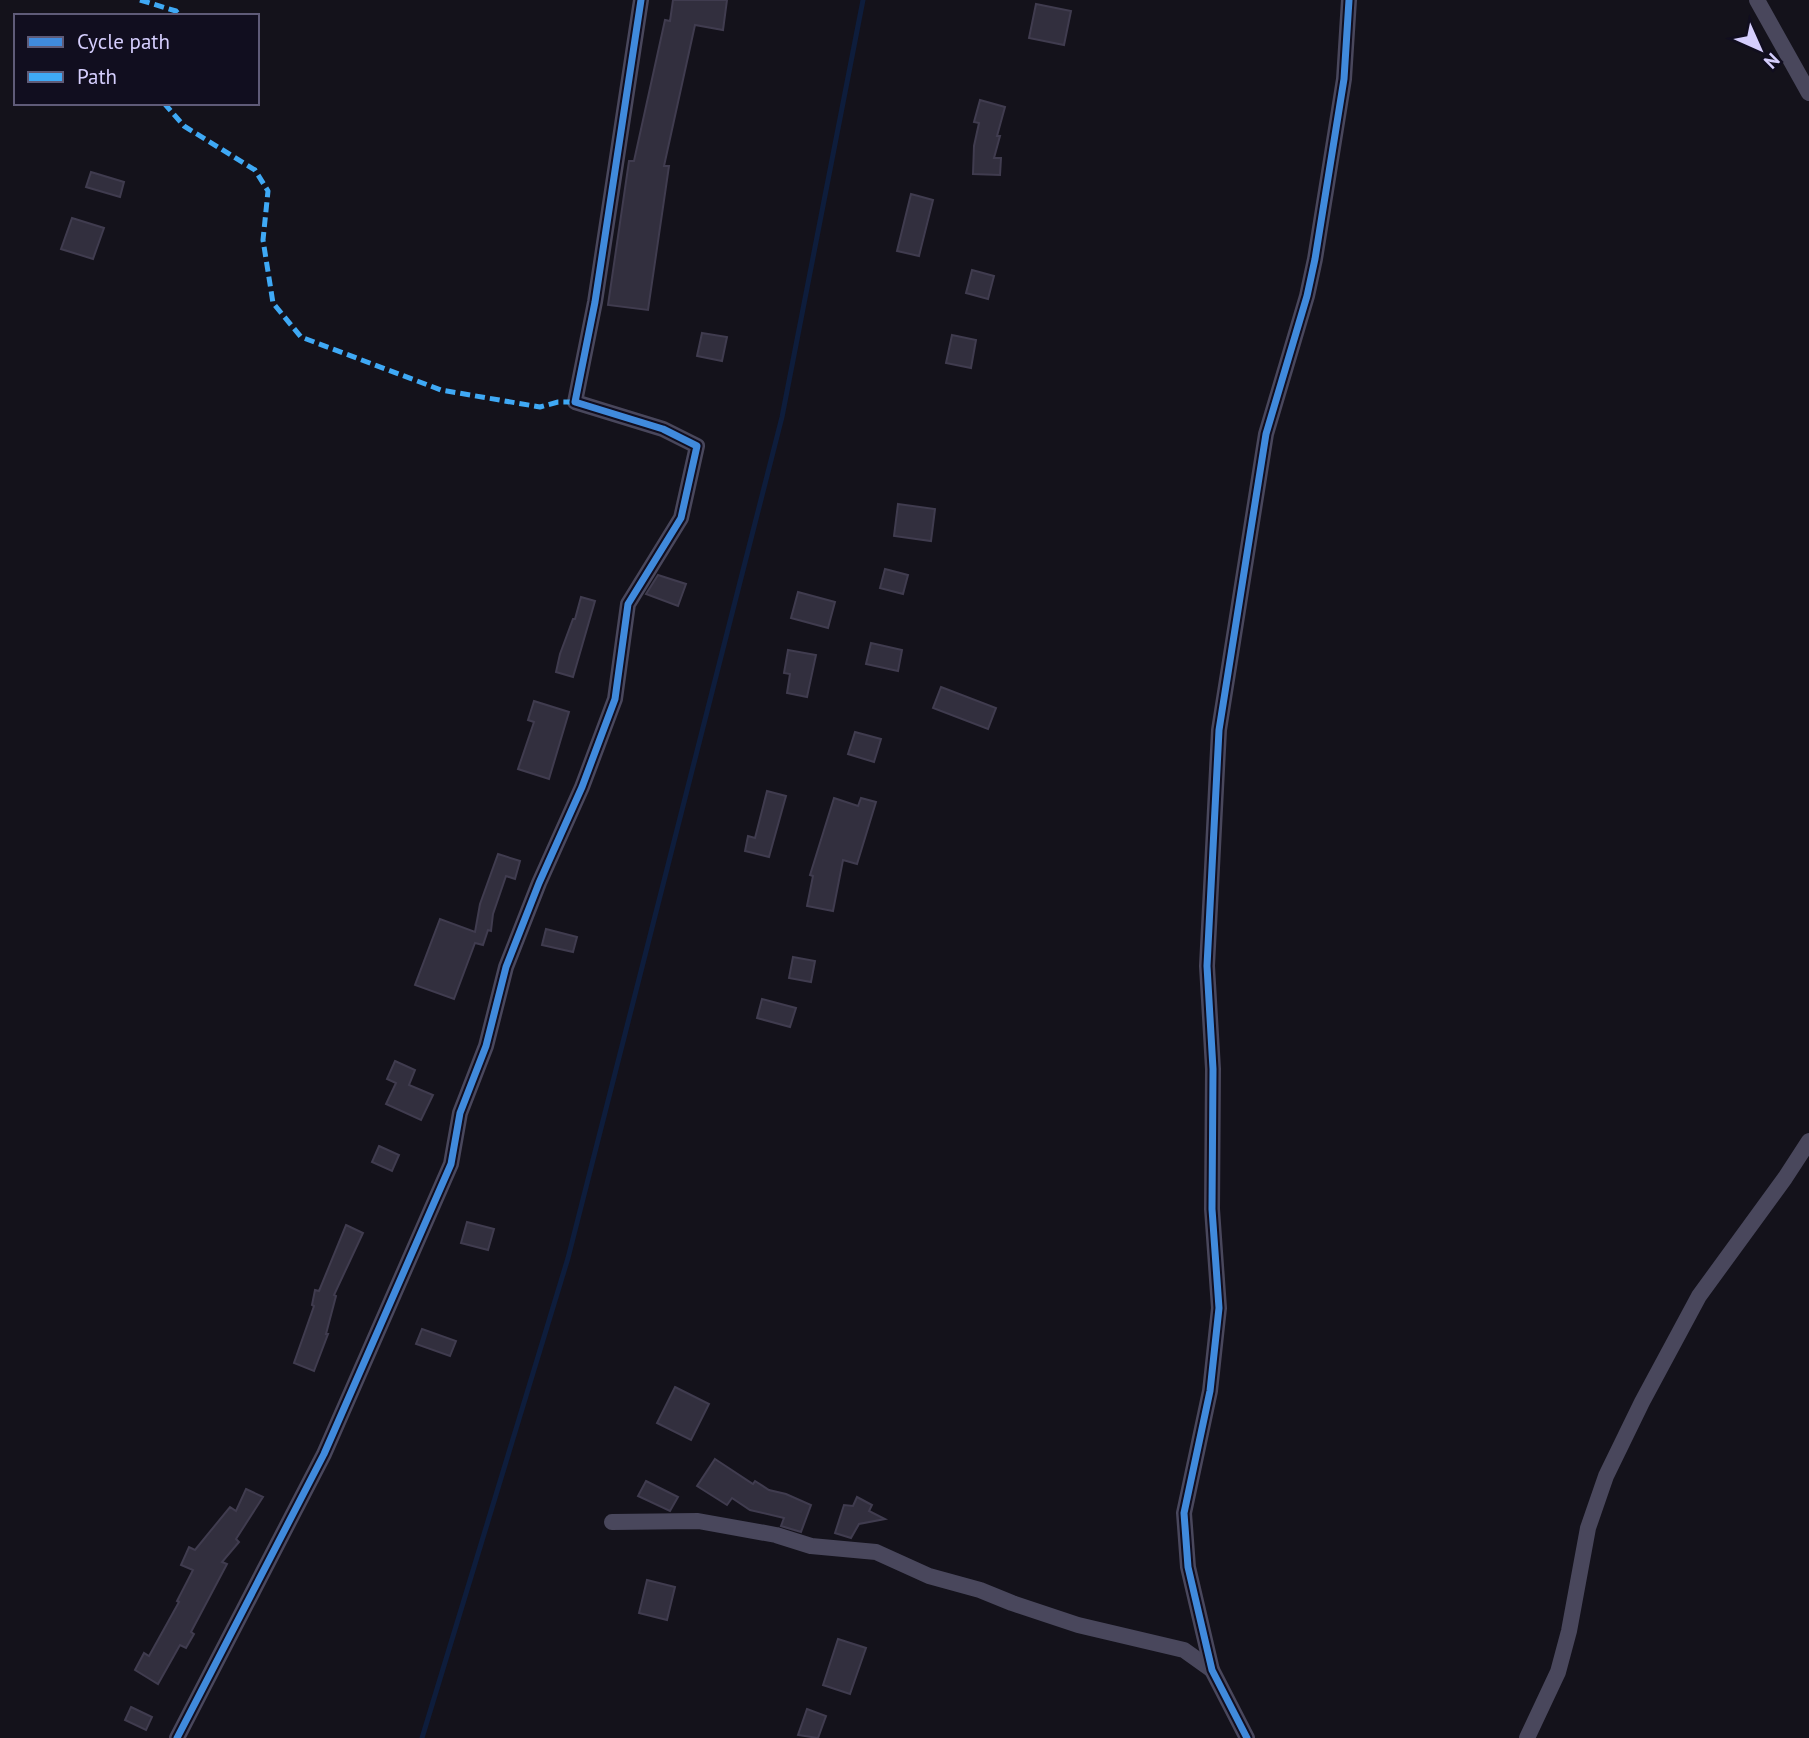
<svg xmlns="http://www.w3.org/2000/svg" width="1809" height="1738" font-family="'PT Sans',sans-serif">
	<style>
		.lines { fill: none; stroke-linecap: round; stroke-linejoin: round }
		.stream { stroke: #0e1d3c; stroke-width: 5 }
		.building { fill: #322f3e; stroke: #403c4f; stroke-width: 2 }
		.minor { stroke: #49475c; stroke-width: 16 }
		.quiet { stroke: #3fa9f5; stroke-width: 5; stroke-dasharray: 10 5; stroke-linecap: butt }
		.cycleway-casing { stroke: #110e1f; stroke-width: 11 }
		.cycleway { stroke: #408adc; stroke-width: 7 }
	</style>
	<rect width="100%" height="100%" fill="#14121b"/>
	<g class="lines">
		<!-- stream -->
		<polyline class="stream" points="422,1738 568,1258 782,417 863,0"/>
	</g>
	<!-- building -->
	<g class="building">
		<polygon points="673,0 727,0 723,30 695,25 664,166 669,166 648,310 608,305 629,161 634,161 665,20 670,21"/>
		<polygon points="1036,4 1071,11 1064,45 1029,38"/>
		<polygon points="980,100 1005,107 997,136 1000,136 994,158 1001,158 1000,175 973,174 974,146 979,123 974,122"/>
		<polygon points="91,172 124,182 120,197 86,187"/>
		<polygon points="911,194 933,200 919,256 897,251"/>
		<polygon points="72,218 104,228 93,259 61,249"/>
		<polygon points="972,270 994,276 988,299 966,293"/>
		<polygon points="702,333 727,337 722,361 697,356"/>
		<polygon points="952,335 976,340 971,368 946,363"/>
		<polygon points="898,504 935,509 931,541 894,536"/>
		<polygon points="885,569 908,575 903,594 880,588"/>
		<polygon points="658,575 686,584 678,606 646,594"/>
		<polygon points="798,592 835,602 828,628 791,618"/>
		<polygon points="581,597 595,601 573,677 556,672 560,654 573,619 575,619"/>
		<polygon points="871,643 902,650 898,671 866,664"/>
		<polygon points="788,650 816,655 807,697 787,693 790,674 784,673"/>
		<polygon points="941,687 996,708 988,729 933,708"/>
		<polygon points="534,701 569,712 549,779 518,769 534,722 528,720"/>
		<polygon points="855,732 881,739 874,762 848,754"/>
		<polygon points="767,791 786,796 769,857 745,851 748,836 755,838"/>
		<polygon points="834,798 858,806 861,798 876,802 857,864 843,860 833,911 807,906 813,876 810,875"/>
		<polygon points="498,854 520,861 515,879 506,876 493,914 491,931 488,930 483,945 475,943 454,999 415,985 440,919 475,932 480,904"/>
		<polygon points="546,929 577,937 573,952 542,945"/>
		<polygon points="793,957 815,961 811,982 789,978"/>
		<polygon points="762,999 796,1008 790,1027 757,1018"/>
		<polygon points="395,1061 415,1070 409,1085 433,1095 421,1120 386,1104 396,1083 387,1079"/>
		<polygon points="379,1146 399,1155 392,1171 372,1162"/>
		<polygon points="467,1222 494,1229 488,1250 461,1243"/>
		<polygon points="346,1225 363,1233 334,1295 336,1296 326,1334 328,1334 314,1371 294,1363 314,1306 312,1305 315,1290 319,1291"/>
		<polygon points="422,1329 456,1341 450,1356 416,1344"/>
		<polygon points="675,1387 709,1404 691,1440 657,1423"/>
		<polygon points="715,1459 753,1484 755,1481 769,1490 786,1494 811,1505 801,1532 781,1526 784,1518 750,1510 732,1498 727,1505 697,1486"/>
		<polygon points="646,1481 678,1497 670,1511 638,1496"/>
		<polygon points="246,1489 263,1497 236,1539 239,1542 222,1562 227,1564 191,1632 194,1634 186,1648 180,1645 158,1684 135,1670 144,1653 149,1656 179,1602 177,1601 193,1570 181,1565 189,1547 195,1550 230,1507 236,1511"/>
		<polygon points="857,1497 872,1505 869,1511 885,1519 859,1524 851,1538 835,1533 844,1505 853,1506"/>
		<polygon points="647,1580 675,1587 667,1620 639,1613"/>
		<polygon points="838,1639 866,1648 850,1694 823,1685"/>
		<polygon points="131,1707 152,1717 146,1730 125,1720"/>
		<polygon points="807,1709 826,1716 818,1738 798,1735"/>
	</g>
	<g class="lines">
		<!-- minor -->
		<g class="minor">
			<polyline points="1757,0 1809,93"/>
			<polyline points="612,1522 698,1521 776,1535 811,1546 876,1552 929,1576 980,1590 1012,1603 1078,1625 1184,1650 1212,1670"/>
			<polyline points="177,1738 324,1454 451,1164 460,1113 486,1046 506,967 539,883 582,787 615,699 628,604 681,518 697,446 663,429 575,402 595,302 641,0"/>
			<polyline points="1247,1738 1212,1670 1188,1567 1184,1513 1210,1391 1219,1308 1212,1209 1213,1069 1207,966 1219,730 1266,434 1307,296 1315,259 1344,79 1349,0"/>
			<polyline points="1527,1738 1558,1672 1569,1631 1588,1528 1606,1476 1642,1402 1699,1296 1785,1178 1809,1141"/>
		</g>
		<!-- quiet -->
		<g class="quiet">
			<polyline points="140,0 176,11 180,16"/>
			<polyline points="164,103 184,126 255,170 268,191 263,240 273,303 301,337 441,390 540,407 558,402 575,402"/>
		</g>
		<defs>
			<g id="cycleway">
				<polyline points="177,1738 324,1454 451,1164 460,1113 486,1046 506,967 539,883 582,787 615,699 628,604 681,518 697,446 663,429 575,402 595,302 641,0"/>
				<polyline points="1247,1738 1212,1670 1188,1567 1184,1513 1210,1391 1219,1308 1212,1209 1213,1069 1207,966 1219,730 1266,434 1307,296 1315,259 1344,79 1349,0"/>
			</g>
		</defs>
		<!-- cycleway casing -->
		<use href="#cycleway" class="cycleway-casing"/>
		<!-- cycleway -->
		<use href="#cycleway" class="cycleway"/>
	</g>
	<!-- legend -->
	<rect x="14" y="14" width="245" height="91" fill="#110e1f" stroke="#5f5b78" stroke-width="2"/>
	<rect x="28" y="37" width="35" height="10" fill="#408adc" stroke="#5f5b78" stroke-width="2"/>
	<text x="77" y="49" font-size="21" fill="#d5cefd">Cycle path</text>
	<rect x="28" y="72" width="35" height="10" fill="#3fa9f5" stroke="#5f5b78" stroke-width="2"/>
	<text x="77" y="84" font-size="21" fill="#d5cefd">Path</text>
	<!-- north arrow -->
	<g transform="translate(1760 49) rotate(135)" stroke="#110e1f" stroke-width="5" paint-order="stroke">
	<path d="M0-5L12 26L0 18L-12 26Z" fill="#d5cefd"/>
	<text y="-10" font-size="19" font-weight="bold" text-anchor="middle" fill="#d5cefd">N</text>
	</g>
</svg>
